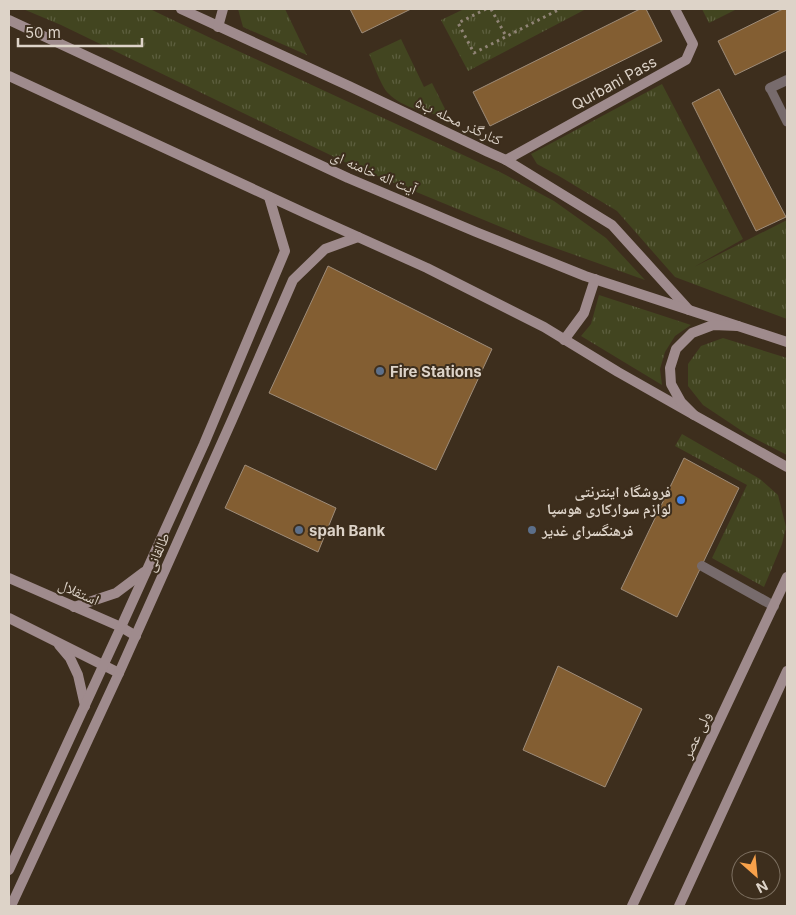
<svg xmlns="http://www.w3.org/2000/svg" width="796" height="915" font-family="Inter,'Noto Naskh Arabic',sans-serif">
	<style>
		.grass { fill: url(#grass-tufts) }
		.building { fill: #835e32; stroke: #9e8c79 }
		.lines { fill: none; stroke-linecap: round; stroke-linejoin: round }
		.path { stroke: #908476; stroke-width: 3; stroke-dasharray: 2.5 4; stroke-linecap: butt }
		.lane { stroke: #776b6c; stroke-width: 9 }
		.street { stroke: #776b6c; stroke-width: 10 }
		.secondary { stroke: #9f8b8d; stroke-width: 10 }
		.service-dot { fill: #5c6f8a; stroke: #3d2e1d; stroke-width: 2 }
		.shop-dot { fill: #3f7fe0; stroke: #3d2e1d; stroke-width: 2 }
		.labels { text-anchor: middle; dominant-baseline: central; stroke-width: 4; stroke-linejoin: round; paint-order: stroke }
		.street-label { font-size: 15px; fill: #ddd3c8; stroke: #3d2e1d }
		.poi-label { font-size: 15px; font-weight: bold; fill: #ddd3c8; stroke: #3d2e1d; text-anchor: start }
	</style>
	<defs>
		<pattern id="grass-tufts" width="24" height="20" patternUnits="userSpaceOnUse" patternTransform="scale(1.25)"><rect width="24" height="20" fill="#424520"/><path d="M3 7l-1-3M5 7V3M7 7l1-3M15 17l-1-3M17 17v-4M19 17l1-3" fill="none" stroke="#5d5f3f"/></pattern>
	</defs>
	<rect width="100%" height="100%" fill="#3d2e1d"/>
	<!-- grass -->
	<g class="grass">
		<polygon points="23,9 150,9 221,43 500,172 554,201 606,238 645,280 530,239 351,165 61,25"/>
		<polygon points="238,9 285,9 307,55 243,27"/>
		<polygon points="464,9 586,9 468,71 441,20"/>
		<polygon points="702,9 737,9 709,23"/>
		<path d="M 401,39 L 424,87 L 432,83 L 449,117 C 430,114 402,108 388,93 C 382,88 373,63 369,54 Z"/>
		<polygon points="662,84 743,239 694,267 787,220 787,319 675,277 617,211 559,176 537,164 531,154"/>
		<polygon points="599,295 691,325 675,336 665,352 660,369 662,385 581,336 591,324"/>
		<polygon points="723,338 787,358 787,455 748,435 703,405 688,386 688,364 701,346"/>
		<polygon points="682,434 760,479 778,495 786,527 782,544 764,587 712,558 747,485 675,446"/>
	</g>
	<!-- building -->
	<g class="building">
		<polygon points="350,9 411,9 362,33"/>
		<polygon points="640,9 646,9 662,41 490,126 473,92"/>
		<polygon points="783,9 787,9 787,50 735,75 718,41"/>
		<polygon points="719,89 786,217 756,231 692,103"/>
		<polygon points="328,266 492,349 436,470 269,393"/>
		<polygon points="684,458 739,488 677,617 621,589"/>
		<polygon points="245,465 336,508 318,552 225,508"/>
		<polygon points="558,666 642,709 605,787 523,750"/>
	</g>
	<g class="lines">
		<!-- path -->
		<g class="path">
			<polyline points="486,9 458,23 474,53 560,9"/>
			<polyline points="491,9 506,36"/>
		</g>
		<!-- lane -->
		<polyline class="lane" points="770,88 787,122"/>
		<!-- street -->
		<g class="street">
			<polyline points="770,88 787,80"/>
			<polyline points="702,566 774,606"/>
		</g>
		<!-- secondary -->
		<g class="secondary">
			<polyline points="181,9 349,86 488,152 506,160 612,225 689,310"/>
			<polyline points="9,20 348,178 476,232 585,276 738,326"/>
			<polyline points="218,27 223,9"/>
			<polyline points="9,76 307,214 427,268 544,327 618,372 694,415"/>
			<polyline points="506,160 686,60 693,44 675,9"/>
			<polyline points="564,340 584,313 595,279"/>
			<polyline points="787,342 738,326 713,325 692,333 676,349 670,368 671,384 681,402 694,415 787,467"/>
			<polyline points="9,578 121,627 136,636"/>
			<polyline points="74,607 116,593 144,572"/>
			<polyline points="9,618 119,673"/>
			<polyline points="59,645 70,658 78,675 85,706"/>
			<polyline points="9,870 121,627 204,444 285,251 269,197"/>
			<polyline points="11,906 119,673 232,420 293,280 325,249 358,237"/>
			<polyline points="632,906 787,577"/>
			<polyline points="679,906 787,671"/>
		</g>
	</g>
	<!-- markers -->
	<g class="service-dot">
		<circle cx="380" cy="371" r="5"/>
		<circle cx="299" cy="530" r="5"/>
		<circle cx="532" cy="530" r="5"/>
	</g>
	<circle class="shop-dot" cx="681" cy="500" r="5"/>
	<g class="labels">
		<!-- street labels -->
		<g class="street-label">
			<text transform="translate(614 83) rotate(-29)">Qurbani Pass</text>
			<text transform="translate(459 121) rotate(25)">کنارگذر محله ب۵</text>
			<text transform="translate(374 172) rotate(23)">آیت اله خامنه ای</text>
			<text transform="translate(157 552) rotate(-66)">طالقانی</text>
			<text transform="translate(79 592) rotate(24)">استقلال</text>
			<text transform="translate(696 735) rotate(-65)">ولی عصر</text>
		</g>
		<!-- poi labels -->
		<g class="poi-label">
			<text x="390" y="371">Fire Stations</text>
			<text x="671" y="491" text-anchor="end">فروشگاه اینترنتی<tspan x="671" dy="17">لوازم سوارکاری هوسپا</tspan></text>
			<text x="309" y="530">spah Bank</text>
			<text x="542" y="530">فرهنگسرای غدیر</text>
		</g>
	</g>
	<!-- border -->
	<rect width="796" height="915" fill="none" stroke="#ddd3c8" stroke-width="20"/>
	<!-- north arrow -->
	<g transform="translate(756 875) rotate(153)"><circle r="24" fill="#3d2e1d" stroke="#7d7061"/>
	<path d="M0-4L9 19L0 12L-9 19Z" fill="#f8a14a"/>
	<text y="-8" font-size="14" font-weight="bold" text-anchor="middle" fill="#ddd3c8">N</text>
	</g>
	<!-- scale -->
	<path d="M18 38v8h124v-8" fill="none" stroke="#ddd3c8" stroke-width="2.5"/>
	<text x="25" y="38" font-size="15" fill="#ddd3c8" stroke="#3d2e1d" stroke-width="4" paint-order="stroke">50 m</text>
</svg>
